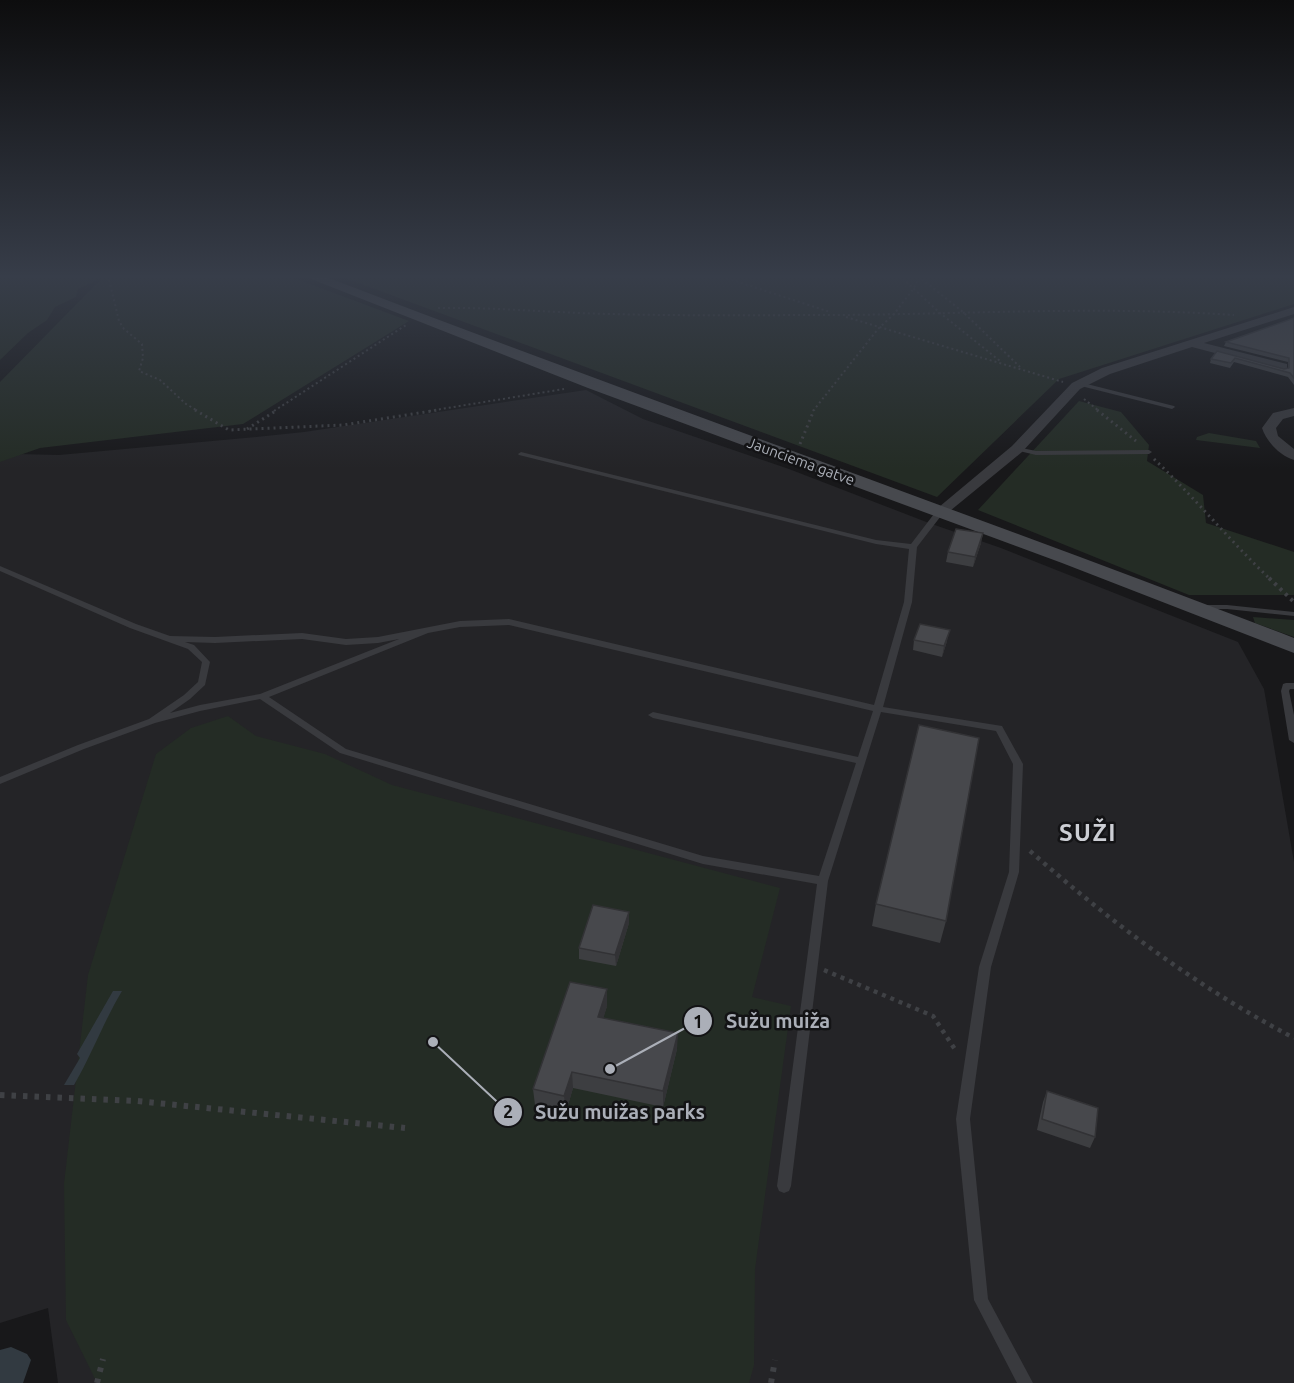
<svg xmlns="http://www.w3.org/2000/svg" width="1294" height="1383" font-family="Ubuntu,sans-serif">
	<style>
		.built { fill: #242427 }
		.green { fill: #242c25 }
		.water { fill: #323a41 }
		.lines { fill: none; stroke-linecap: round; stroke-linejoin: round }
		.path-far4 { stroke: #3f4145; stroke-width: 2; stroke-dasharray: 2 3; stroke-linecap: butt }
		.path-far3 { stroke: #3f4145; stroke-width: 3; stroke-dasharray: 2 4; stroke-linecap: butt }
		.path-far2 { stroke: #3f4145; stroke-width: 4; stroke-dasharray: 3 4.5; stroke-linecap: butt }
		.path-far1 { stroke: #3f4145; stroke-width: 4.5; stroke-dasharray: 4 5; stroke-linecap: butt }
		.path { stroke: #3f4145; stroke-width: 6; stroke-dasharray: 4.5 7; stroke-linecap: butt }
		.service { fill: #393a3e; fill-rule: evenodd }
		.minor { fill: #393a3e; fill-rule: evenodd }
		.secondary { fill: #47494e; fill-rule: evenodd }
		.wall { fill: #3d3e41 }
		.shaded-wall { fill: #323235 }
		.building { fill: #47484c; stroke: #323235; stroke-width: 1.5 }
		.labels { text-anchor: middle; dominant-baseline: central; stroke-width: 5; stroke-linejoin: round; paint-order: stroke }
		.far-street-label { font-size: 15px; fill: #abafb8; stroke: #131315 }
		.district-label { font-size: 24px; font-weight: bold; letter-spacing: 1.5px; fill: #ccced4; stroke: #131315 }
		.leader { fill: none; stroke: #abafb8; stroke-width: 2 }
		.callout-dot { fill: #abafb8; stroke: #131315; stroke-width: 2 }
		.mark-label { font-size: 18px; text-anchor: middle; font-weight: bold; fill: #111 }
		.callout-label { font-size: 20px; text-anchor: middle; font-weight: bold; fill: #abafb8; stroke: #131315; stroke-width: 5; stroke-linejoin: round; paint-order: stroke }
	</style>
	<rect width="100%" height="100%" fill="#18181a"/>
	<!-- built -->
	<polygon class="built" points="586,390 643,419 789,469 929,523 1001,548 1238,642 1264,689 1294,862 1294,1383 58,1383 48,1308 0,1323 0,445 18,454 59,455 256,437 304,432"/>
	<!-- green -->
	<g class="green">
		<polygon points="0,275 286,275 409,321 243,424 40,448 0,462 0,382 102,278 78,289 76,297 55,307 47,320 28,333 0,360"/>
		<polygon points="337,275 1294,275 1294,304 1059,379 937,497"/>
		<polygon points="1079,401 1121,412 1149,445 1147,461 1203,495 1206,523 1294,552 1294,595 1189,595 978,510"/>
		<polygon points="1209,433 1256,441 1260,448 1196,440 1197,437"/>
		<polygon points="1253,617 1294,620 1294,637 1255,623"/>
		<polygon points="228,716 256,736 325,754 392,785 780,888 752,997 791,1006 755,1269 754,1365 749,1383 97,1383 66,1320 64,1184 88,975 156,754 191,728"/>
	</g>
	<!-- water -->
	<g class="water">
		<path d="M 113,991 L 122,991 C 104,1021 92,1054 74,1085 L 64,1085 L 80,1058 L 77,1054 Z"/>
		<polygon points="11,1347 27,1354 31,1360 23,1383 0,1383 0,1350"/>
	</g>
	<g class="lines">
		<!-- path-far4 -->
		<g class="path-far4">
			<polyline points="108,275 119,321 124,329 142,344 143,358 139,371 160,380 186,404 198,411"/>
			<polyline points="717,275 830,312"/>
			<polyline points="899,275 940,313 1000,361"/>
			<polyline points="918,276 963,312 1020,367"/>
			<path d="M 438,308 C 496,307 553,313 611,314 C 686,316 763,315 838,315 C 970,314 1102,306 1234,315"/>
			<polyline points="846,317 1063,382"/>
			<polyline points="1084,399 1099,411"/>
			<polyline points="274,411 406,325"/>
			<polyline points="429,411 564,389"/>
			<polyline points="813,411 878,329 894,314 914,288 920,275"/>
		</g>
		<!-- path-far3 -->
		<g class="path-far3">
			<polyline points="195,410 229,430 343,425 438,410"/>
			<polyline points="1097,410 1136,441"/>
			<polyline points="247,429 277,410"/>
			<polyline points="800,444 814,410"/>
			<path d="M 1154,459 C 1195,498 1230,541 1271,580"/>
		</g>
		<!-- path-far2 -->
		<polyline class="path-far2" points="1269,578 1294,602"/>
		<!-- path-far1 -->
		<g class="path-far1">
			<path d="M 1030,851 C 1112,923 1197,987 1294,1038"/>
			<polyline points="824,970 933,1016 956,1051"/>
		</g>
		<!-- path -->
		<g class="path">
			<polyline points="0,1095 137,1101 405,1128"/>
			<polyline points="97,1383 103,1359"/>
			<polyline points="771,1383 775,1360"/>
		</g>
		<!-- service -->
		<g class="service">
			<polygon points="1079,382 1174,406 1175,407 1172,409 1077,385 1076,384"/>
			<polygon points="1017,447 1036,451 1149,450 1152,452 1149,454 1036,455 1015,450 1015,448"/>
			<path d="M 521,452 L 876,540 L 911,544 L 937,510 L 943,510 L 944,512 L 917,547 L 912,602 L 883,707 L 1002,726 L 1023,764 L 1019,872 L 991,967 L 970,1119 L 988,1299 L 1033,1383 L 1017,1383 L 974,1300 L 956,1119 L 979,967 L 1009,872 L 1013,764 L 996,731 L 881,712 L 828,881 L 791,1186 L 789,1191 L 784,1193 L 779,1191 L 777,1186 L 817,884 L 703,864 L 340,753 L 260,699 L 200,711 L 155,723 L 84,749 L 0,784 L 0,777 L 78,745 L 149,719 L 184,695 L 198,682 L 202,662 L 188,649 L 130,628 L 0,571 L 0,566 L 136,624 L 170,636 L 215,637 L 302,633 L 346,639 L 378,637 L 460,621 L 509,619 L 874,705 L 904,602 L 909,549 L 876,544 L 519,455 L 518,454 ZM 509,625 L 873,711 L 858,757 L 653,712 L 648,715 L 653,718 L 856,763 L 819,876 L 703,856 L 346,749 L 269,697 L 428,633 L 460,627 ZM 302,639 L 346,645 L 378,643 L 399,639 L 260,694 L 200,705 L 170,713 L 190,699 L 205,685 L 210,662 L 194,645 L 185,642 L 215,643 Z"/>
			<polygon points="1198,605 1227,605 1294,612 1294,616 1227,609 1198,609 1197,607"/>
			<polygon points="1286,683 1294,683 1294,689 1290,689 1289,691 1294,715 1294,743 1289,740 1281,691 1283,684"/>
		</g>
		<!-- minor -->
		<g class="minor">
			<polygon points="1294,307 1294,314 1204,343 1287,364 1287,370 1283,371 1192,347 1110,374 1080,389 1022,452 945,515 935,515 933,512 1012,446 1072,383 1102,368"/>
			<path d="M 1294,408 L 1294,416 L 1283,419 L 1276,428 L 1278,436 L 1294,449 L 1294,460 C 1280,456 1266,441 1262,428 L 1273,413 Z"/>
		</g>
		<!-- secondary -->
		<path class="secondary" d="M 301,275 L 321,275 C 644,399 971,514 1294,638 L 1294,653 L 1062,563 L 588,388 Z"/>
	</g>
	<!-- wall -->
	<g class="wall">
		<polygon points="1294,318 1294,385 1288,377 1234,362 1230,368 1210,363 1211,359 1217,351 1284,369 1288,368 1288,362 1224,346 1226,342"/>
		<polygon points="981,543 973,567 946,562 948,552"/>
		<polygon points="914,640 947,641 942,657 913,650"/>
		<polygon points="876,904 946,921 940,943 872,926"/>
		<polygon points="629,923 616,966 579,959 579,948"/>
		<polygon points="607,1006 603,1018 677,1049 663,1107 573,1088 566,1112 535,1105 533,1089"/>
		<polygon points="1047,1091 1095,1137 1090,1148 1037,1130 1043,1102"/>
	</g>
	<!-- shaded-wall -->
	<g class="shaded-wall">
		<polygon points="983,533 981,543 973,567 975,557"/>
		<polygon points="950,630 947,641 942,657 944,646"/>
		<polygon points="629,912 629,923 616,966 615,955"/>
		<polygon points="607,989 607,1006 599,1033 598,1017"/>
		<polygon points="678,1033 677,1049 663,1107 663,1091"/>
		<polygon points="572,1072 573,1088 566,1112 564,1096"/>
	</g>
	<!-- building -->
	<g class="building">
		<polygon points="1294,318 1294,378 1290,373 1235,358 1231,363 1211,359 1217,351 1284,369 1289,368 1289,358 1226,342"/>
		<polygon points="956,529 983,533 975,557 948,552"/>
		<polygon points="920,624 950,630 944,646 914,640"/>
		<polygon points="919,725 979,738 946,921 876,904"/>
		<polygon points="593,905 629,912 615,955 579,948"/>
		<polygon points="570,982 607,989 598,1017 678,1033 663,1091 572,1072 564,1096 533,1089"/>
		<polygon points="1047,1091 1098,1108 1095,1137 1042,1119"/>
	</g>
	<!-- sky -->
	<linearGradient id="sky" x2="0" y2="1"><stop stop-color="#0d0d0e"/><stop offset="0.59" stop-color="#373d49"/><stop offset="1" stop-color="#373d49" stop-opacity="0"/></linearGradient>
	<rect width="1294" height="469" fill="url(#sky)"/>
	<g class="labels">
		<!-- far-street labels -->
		<g class="far-street-label">
			<text transform="translate(801 461) rotate(20)">Jaunciema gatve</text>
		</g>
		<!-- district labels -->
		<g class="district-label">
			<text x="1088" y="832">SUŽI</text>
		</g>
	</g>
	<!-- callouts -->
	<path class="leader" d="M610 1069L698 1021M433 1042L508 1112"/>
	<g class="callout-dot">
		<circle cx="610" cy="1069" r="6"/>
		<circle cx="433" cy="1042" r="6"/>
		<circle cx="698" cy="1021" r="15"/>
		<circle cx="508" cy="1112" r="15"/>
	</g>
	<g class="mark-label">
		<text x="698" y="1028">1</text>
		<text x="508" y="1118">2</text>
	</g>
	<g class="callout-label">
		<text x="778" y="1028">Sužu muiža</text>
		<text x="620" y="1119">Sužu muižas parks</text>
	</g>
</svg>
